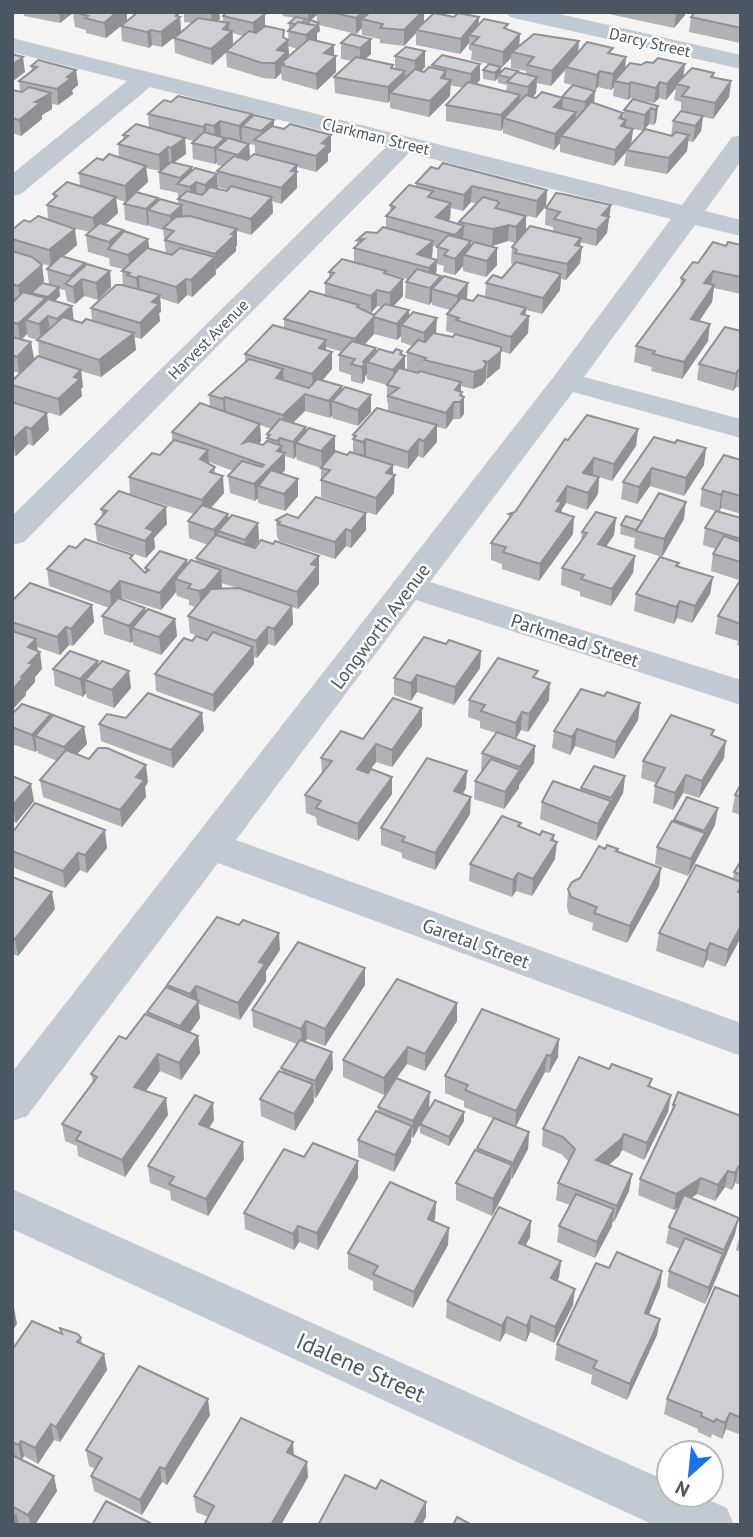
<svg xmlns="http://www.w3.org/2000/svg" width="753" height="1537" font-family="'PT Sans',sans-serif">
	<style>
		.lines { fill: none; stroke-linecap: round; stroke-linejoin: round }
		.minor { fill: #c1cad2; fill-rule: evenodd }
		.wall { fill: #b0b2b7; fill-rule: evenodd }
		.shaded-wall { fill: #909195 }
		.building { fill: #cdcfd5; stroke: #909195; stroke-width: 2 }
		.labels { text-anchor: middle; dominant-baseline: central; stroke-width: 5; stroke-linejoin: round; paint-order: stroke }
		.far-street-label { font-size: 16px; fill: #4a5661; stroke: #fff }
		.street-label { font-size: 19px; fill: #4a5661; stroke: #fff }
		.near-street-label { font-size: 23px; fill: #4a5661; stroke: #fff }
	</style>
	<rect width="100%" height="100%" fill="#f5f3f3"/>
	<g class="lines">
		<!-- minor -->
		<g class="minor">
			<polygon points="506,12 551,12 741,55 741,69 518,19 510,17"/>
			<polygon points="12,38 682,205 732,137 741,135 741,161 705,211 741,220 741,236 695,225 584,377 741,419 741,438 573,392 430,582 741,680 741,705 416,600 236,840 741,1023 741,1056 218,863 27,1116 12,1121 12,1072 555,375 671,219 409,153 24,542 12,545 12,516 386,147 150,87 21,194 12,196 12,174 127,81 12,52"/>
			<polygon points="12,1189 669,1482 669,1495 697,1495 727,1508 734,1525 654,1525 12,1229"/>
		</g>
	</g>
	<!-- wall -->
	<g class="wall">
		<polygon points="23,12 127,12 127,21 106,38 86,33 86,30 75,27 73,13 60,23 24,16"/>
		<polygon points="138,12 178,12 178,17 180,17 181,32 162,47 152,45 149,48 122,41 121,26"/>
		<path d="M 184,12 L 219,12 L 220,19 L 217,21 L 223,22 L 223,16 L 265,26 L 288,40 L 289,23 L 294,18 L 283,16 L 282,12 L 424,12 L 424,22 L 454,17 L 479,17 L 478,25 L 507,29 L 519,46 L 579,52 L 613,54 L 625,68 L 683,77 L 714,73 L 714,78 L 731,81 L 729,97 L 713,119 L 703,117 L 701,131 L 693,142 L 688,141 L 687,151 L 667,174 L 624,166 L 626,152 L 614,166 L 560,152 L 560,143 L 554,150 L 503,133 L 503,128 L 501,131 L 446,121 L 446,105 L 463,88 L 450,85 L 450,96 L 429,117 L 390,108 L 390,100 L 388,103 L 335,93 L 334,77 L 352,61 L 341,59 L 341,43 L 371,39 L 371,54 L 365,59 L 395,69 L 395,56 L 425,51 L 425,67 L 421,71 L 424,72 L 432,68 L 432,65 L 442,55 L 480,80 L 476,84 L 506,91 L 507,85 L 498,83 L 498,78 L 495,81 L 483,79 L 483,70 L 501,67 L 501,72 L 518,73 L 526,75 L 526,71 L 511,68 L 511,58 L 502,67 L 471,60 L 472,51 L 469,50 L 469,43 L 460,54 L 416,45 L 416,33 L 404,46 L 380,43 L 380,39 L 362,35 L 362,28 L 356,34 L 319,25 L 320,31 L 317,33 L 317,41 L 334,56 L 336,72 L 317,90 L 282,80 L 281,73 L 275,79 L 263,78 L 227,67 L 226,53 L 212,65 L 175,53 L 174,38 L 192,23 L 184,22 ZM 317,15 L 317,22 L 310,21 ZM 233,33 L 243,36 L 233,45 ZM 288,46 L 297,49 L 287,57 L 289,55 ZM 565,70 L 564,83 L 595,90 L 598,87 L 611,90 L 614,87 L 613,96 L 628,100 L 630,98 L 654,103 L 659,98 L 666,100 L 676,88 L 674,100 L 681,102 L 681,111 L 673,121 L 671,136 L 644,130 L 649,124 L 654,125 L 656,122 L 658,106 L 624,110 L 623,119 L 623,113 L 594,104 L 562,97 L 536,98 L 533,97 L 536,93 L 537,83 L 551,86 ZM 626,127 L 643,131 L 631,144 L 633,129 Z"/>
		<polygon points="600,12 685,12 685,15 674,28"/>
		<polygon points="741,12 740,43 689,32 691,17"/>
		<polygon points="31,66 76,70 78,85 72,90 73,94 58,105 52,104 52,109 42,115 42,119 21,136 12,133 12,90 20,92 19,81 32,71"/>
		<path d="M 148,114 L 252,116 L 274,120 L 274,127 L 284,129 L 331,135 L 331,151 L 328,154 L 328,161 L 316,172 L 297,167 L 297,188 L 281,204 L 272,201 L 273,213 L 251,235 L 237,231 L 237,245 L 236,247 L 236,251 L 215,270 L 216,274 L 192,297 L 187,295 L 178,304 L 160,298 L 161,312 L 159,313 L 160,321 L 141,339 L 134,337 L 136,350 L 101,377 L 81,371 L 83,387 L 81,389 L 82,396 L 60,416 L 12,401 L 12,381 L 39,357 L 38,340 L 28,337 L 27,334 L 21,340 L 31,342 L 34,359 L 19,373 L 12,371 L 12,303 L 15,300 L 12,300 L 12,230 L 30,222 L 48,219 L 47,205 L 54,199 L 53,194 L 80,186 L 79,173 L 103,160 L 119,157 L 118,144 L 123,139 L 123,135 L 149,128 ZM 185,139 L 194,141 L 192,143 L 193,159 L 215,164 L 217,162 L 217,165 L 223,166 L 217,171 L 218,187 L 228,190 L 227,191 L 218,189 L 174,162 L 186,154 ZM 242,140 L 242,142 L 255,145 L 255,154 L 250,158 L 249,144 L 240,142 ZM 146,168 L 160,171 L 159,172 L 160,189 L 178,193 L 178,204 L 158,201 L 158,198 L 136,192 L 148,182 ZM 116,199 L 126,202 L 124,204 L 125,220 L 147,226 L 149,224 L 149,226 L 163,230 L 166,253 L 149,249 L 148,239 L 123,233 L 105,225 L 118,213 ZM 73,228 L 90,232 L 86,235 L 88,252 L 109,258 L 110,266 L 123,269 L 122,271 L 123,285 L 91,308 L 92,320 L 82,323 L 73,320 L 72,306 L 55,301 L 60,296 L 59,289 L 65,290 L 67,301 L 75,304 L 84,296 L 98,300 L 111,287 L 110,271 L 85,266 L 85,263 L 63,257 L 77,245 ZM 40,263 L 50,266 L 47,269 L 49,284 L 31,293 L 32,294 L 30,294 L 44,281 L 42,265 Z"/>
		<path d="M 416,183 L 547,190 L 546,206 L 536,218 L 501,209 L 526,216 L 526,231 L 553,231 L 553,227 L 545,225 L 546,208 L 609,222 L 608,223 L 607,233 L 596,246 L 580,242 L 580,246 L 582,247 L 580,263 L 566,280 L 561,279 L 560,290 L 542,314 L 526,310 L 525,315 L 529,316 L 528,333 L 510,354 L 501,351 L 500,368 L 487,379 L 486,378 L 486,380 L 482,385 L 473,389 L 461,386 L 461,392 L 462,396 L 464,397 L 464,414 L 460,419 L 453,419 L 446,429 L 437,427 L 437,442 L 423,458 L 418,456 L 408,469 L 366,457 L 393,475 L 394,493 L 376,515 L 321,497 L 321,468 L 297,460 L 296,456 L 294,459 L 285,456 L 285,470 L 282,474 L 298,496 L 285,511 L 258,503 L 258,498 L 255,501 L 230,493 L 228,476 L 233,471 L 209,462 L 209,464 L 215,467 L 215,474 L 224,493 L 211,508 L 229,519 L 258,523 L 259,541 L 253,547 L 273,544 L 319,556 L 319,584 L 298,609 L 292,607 L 293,624 L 275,646 L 268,644 L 257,658 L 254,657 L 254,664 L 214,712 L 156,691 L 155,674 L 192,641 L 207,640 L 190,633 L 188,616 L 196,607 L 189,605 L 189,600 L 177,596 L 176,592 L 161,610 L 122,598 L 121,599 L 146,612 L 175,619 L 177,636 L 161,655 L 133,645 L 133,641 L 131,643 L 104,634 L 102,616 L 109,608 L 49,586 L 47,569 L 76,548 L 133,561 L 145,573 L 145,568 L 187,560 L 187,565 L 197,562 L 196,558 L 208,545 L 189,538 L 188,521 L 194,514 L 130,494 L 129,477 L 160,455 L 172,441 L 172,432 L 210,407 L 209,395 L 245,362 L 245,354 L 284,328 L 284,319 L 325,296 L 325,283 L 329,278 L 329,272 L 354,262 L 354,248 L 357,246 L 357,240 L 377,233 L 386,228 L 386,216 L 390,212 L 390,205 L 416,187 ZM 471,202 L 477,204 L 459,222 L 459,224 L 448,221 L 450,219 L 451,208 L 463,211 ZM 468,241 L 492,246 L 508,241 L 515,243 L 512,247 L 511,263 L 514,265 L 502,278 L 486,283 L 485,297 L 473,301 L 467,300 L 441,280 L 436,275 L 437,260 L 431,258 L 432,257 L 433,246 L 437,247 L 437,264 L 444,266 L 443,272 L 455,275 L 463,266 L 463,271 L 486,277 L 497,265 L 471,247 ZM 386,273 L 408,279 L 406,282 L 405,298 L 429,305 L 432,302 L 432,305 L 450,310 L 447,314 L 446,331 L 456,334 L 453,337 L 436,334 L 409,316 L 409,310 L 393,306 L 403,296 L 403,279 ZM 377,306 L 382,307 L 374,315 L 367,312 L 371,313 ZM 374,334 L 397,340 L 401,336 L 401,342 L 412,346 L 407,352 L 407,369 L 418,373 L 405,369 L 402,351 L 376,353 L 364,345 ZM 326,347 L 342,352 L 339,355 L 339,371 L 351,375 L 351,381 L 362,384 L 365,380 L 365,377 L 367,374 L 367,379 L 387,385 L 387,402 L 388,402 L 388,411 L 353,435 L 353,453 L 347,455 L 335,451 L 306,432 L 306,427 L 293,423 L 305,411 L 330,418 L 332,415 L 332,418 L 358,426 L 371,412 L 342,390 L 342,386 L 322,381 L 332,369 L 332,352 L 326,350 ZM 260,425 L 272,429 L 267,434 L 267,441 L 263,445 L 259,444 L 261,441 ZM 221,583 L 238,588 L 220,589 L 222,587 Z"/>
		<polygon points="741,245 741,294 714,288 712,302 699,321 708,341 682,379 651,371 652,367 634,362 636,346 680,287 681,278 698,263 726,246"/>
		<polygon points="741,331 741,388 736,387 733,391 697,380 699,364"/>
		<polygon points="12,402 49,430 33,446 28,444 16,456 12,455"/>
		<polygon points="638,429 636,446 612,481 593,475 599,477 598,494 587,510 566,503 562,509 561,513 573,534 539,581 502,569 502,564 491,560 491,543 509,520 509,514 515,512 568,440"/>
		<polygon points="654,437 704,465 684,496 650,486 637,504 621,499 623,482"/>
		<polygon points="741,460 741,514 721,508 719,512 741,518 741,577 739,580 711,571 713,554 716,549 703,545 705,528 716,511 700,506 702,489"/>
		<polygon points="101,509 167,524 154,538 155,548 146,558 97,541 95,524 102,517"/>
		<polygon points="366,513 366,530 351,548 346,546 335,559 279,541 278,538 277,537 276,520"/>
		<polygon points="616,518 614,535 606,547 635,556 633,573 611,606 580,596 580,592 561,585 562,568 581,541 582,532"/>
		<polygon points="684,519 662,557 634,548 635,538 620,534 621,525 642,521"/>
		<polygon points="713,577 710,594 692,623 677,618 674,624 634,611 636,594"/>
		<polygon points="741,579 741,646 737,645 738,641 715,634 718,616"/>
		<polygon points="12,601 92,605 94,622 73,646 69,645 60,655 37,647 42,669 35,677 35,682 26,692 26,695 12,710"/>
		<polygon points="446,644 481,651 480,668 454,705 417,692 411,701 394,695 394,678"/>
		<polygon points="98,665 131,688 114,708 87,698 86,693 83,697 55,686 53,669"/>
		<polygon points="537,678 549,700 528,732 521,730 516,739 535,746 534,763 519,785 519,788 504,809 474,799 475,781 482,771 481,771 482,753 496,733 480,728 480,721 468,717 469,700"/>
		<polygon points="604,696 640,703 638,720 614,759 575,746 570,755 552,748 554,731"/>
		<polygon points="202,713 204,730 173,768 101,741 99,724 126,718"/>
		<polygon points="12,714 51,718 84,727 87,744 77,754 148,782 145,787 146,797 122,827 43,797 40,780 57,761 38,753 37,750 35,752 12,744"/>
		<polygon points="422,726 392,767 376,762 368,773 392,777 392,794 358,841 317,825 316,817 306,813 305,795 322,774 321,758 363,739"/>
		<polygon points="724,758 699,798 683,793 673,810 653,803 655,786 656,783 641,778 643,761"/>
		<polygon points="12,776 34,801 16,823 12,821"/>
		<polygon points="625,776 623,793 596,841 540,819 542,802 580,791 581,788"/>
		<polygon points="741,784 741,815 732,812 735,795"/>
		<polygon points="466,788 463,794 470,814 435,870 402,858 402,853 381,845 381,828"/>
		<polygon points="674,820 715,825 688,876 655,864 657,847"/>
		<polygon points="520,827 540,835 554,835 555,859 532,896 516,891 512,897 469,881 470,864"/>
		<polygon points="12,833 107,848 87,873 80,870 65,888 12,867"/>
		<polygon points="617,852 659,886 627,943 592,930 593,923 569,914 567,907 568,889 580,878"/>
		<polygon points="741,861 741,937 725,967 707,960 703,968 656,951 659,933 733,879 734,872"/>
		<polygon points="12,877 55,909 18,956 12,954"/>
		<polygon points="280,950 266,971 266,981 240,1020 199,1004 200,1018 190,1033 198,1036 200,1053 181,1080 160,1071 146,1091 168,1115 125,1177 78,1156 77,1146 65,1141 62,1124 93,1083 91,1074 126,1039 147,1015 147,1012 167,987 167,985"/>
		<polygon points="365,968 365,985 325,1046 307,1039 305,1042 332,1052 333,1069 316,1098 314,1097 314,1101 295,1131 261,1116 260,1099 282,1072 281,1068 297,1044 253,1027 252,1010"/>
		<polygon points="457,1003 457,1021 425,1071 407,1064 396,1078 429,1109 464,1121 449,1146 420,1133 420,1125 413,1138 411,1137 411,1142 394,1172 358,1157 358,1140 378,1112 378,1107 392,1085 384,1095 343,1077 343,1060"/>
		<polygon points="482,1009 558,1057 549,1073 545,1072 515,1127 529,1132 528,1149 512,1179 511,1179 510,1182 492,1216 456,1200 456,1183 477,1151 477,1148 494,1119 464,1107 464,1101 445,1093 445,1076"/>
		<polygon points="609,1069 652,1079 650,1087 671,1095 668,1112 644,1160 622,1150 619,1156 609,1165 632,1174 629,1191 614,1222 612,1222 612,1226 595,1258 557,1242 559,1226 570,1205 556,1200 558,1183 569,1162 561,1154 542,1146 543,1129"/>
		<polygon points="673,1105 741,1116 741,1185 735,1183 732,1190 725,1187 715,1201 697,1194 691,1198 735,1234 705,1304 667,1287 669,1271 680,1249 666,1243 669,1227 678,1207 674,1210 638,1195 640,1179 672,1113"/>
		<polygon points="214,1120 209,1128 244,1159 208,1216 171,1200 170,1191 150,1183 148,1166"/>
		<polygon points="358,1178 318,1250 299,1242 294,1250 245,1229 244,1213"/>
		<polygon points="436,1202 435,1218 434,1222 448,1245 413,1308 373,1290 373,1281 348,1269 348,1253"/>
		<polygon points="741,1231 741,1252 736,1250"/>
		<polygon points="530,1237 525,1246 561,1261 559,1277 557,1281 573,1305 554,1343 530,1332 526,1342 505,1333 500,1342 446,1318 447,1301"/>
		<polygon points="609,1268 662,1271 660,1287 649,1314 660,1319 657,1335 627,1400 591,1384 592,1375 555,1360 557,1344"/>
		<polygon points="741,1297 741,1435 726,1429 722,1439 712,1434 711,1438 698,1432 698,1429 664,1414 667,1399"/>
		<polygon points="62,1334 81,1338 82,1344 104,1354 107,1370 60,1442 54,1440 38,1464 24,1456 22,1460 57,1491 35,1525 22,1525 19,1523 19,1525 12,1525 12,1350"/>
		<polygon points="210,1415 167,1485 162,1482 142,1515 94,1491 91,1476 95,1469 89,1466 86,1450"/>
		<polygon points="294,1455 308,1477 281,1525 204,1525 208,1517 196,1512 194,1496"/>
	</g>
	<!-- shaded-wall -->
	<g class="shaded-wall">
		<polygon points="59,12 74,12 60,23"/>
		<polygon points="117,12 127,12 127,21 106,38 104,23"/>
		<polygon points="211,12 219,12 220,19 212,25"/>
		<polygon points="308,12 317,12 317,15 308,22"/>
		<polygon points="363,12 380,12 362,19 362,28 356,34 356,18"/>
		<polygon points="422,12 424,12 424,25 416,30 416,33 404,46 404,30"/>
		<polygon points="676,12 685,12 685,15 674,28"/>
		<polygon points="178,14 179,18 180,17 181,32 162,47 161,32"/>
		<polygon points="265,14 265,29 254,39 253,23"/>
		<polygon points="479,17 478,33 469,35 469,43 460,54 461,39"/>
		<polygon points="229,23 229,34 232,31 233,46 212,65 211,49 223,29"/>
		<polygon points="319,23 320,31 317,33 317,42 307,51 306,35"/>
		<polygon points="151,30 152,45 149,48 147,32"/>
		<polygon points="284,30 284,44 288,40 289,55 287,57 285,64 281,63 281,73 275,79 275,63 277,50"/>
		<polygon points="520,34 519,50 512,52 511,58 502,67 503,52"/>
		<polygon points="371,39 371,54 360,64 360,48"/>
		<polygon points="579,41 578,56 566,67 565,70 551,86 552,71"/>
		<polygon points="334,45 334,58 336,56 336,72 317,90 316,74 324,53"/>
		<polygon points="425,51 425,67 415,77 415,61"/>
		<polygon points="23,57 25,72 12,82 12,65"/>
		<polygon points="626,57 625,73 614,81 614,87 611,90 613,74"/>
		<polygon points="480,64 480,80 470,90 471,74"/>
		<polygon points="685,64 683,79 676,84 676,88 666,100 667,84"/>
		<polygon points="501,67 501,75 498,75 498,78 495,81 495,73"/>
		<polygon points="76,70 78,85 72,90 73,94 58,105 57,89 67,77"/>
		<polygon points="405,71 405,87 390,93 390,100 388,103 388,87"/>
		<polygon points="446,71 446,85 451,80 450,96 429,117 430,101 441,78"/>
		<polygon points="600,71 598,87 595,90 597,75"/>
		<polygon points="537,77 536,93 527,103 528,87"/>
		<polygon points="731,81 729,97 713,119 715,103"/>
		<polygon points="631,82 630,98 628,100 629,84"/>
		<polygon points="660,82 659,98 654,103 656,88"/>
		<polygon points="595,91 594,106 584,118 585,102"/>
		<polygon points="51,93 52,109 42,115 42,119 21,136 19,120 35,102"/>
		<polygon points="520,95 519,110 504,118 503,128 501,131 501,115"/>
		<polygon points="563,98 562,113 554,107"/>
		<polygon points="658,106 656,122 654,125 655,110"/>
		<polygon points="651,108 649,124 643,131 645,115"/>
		<polygon points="576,112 575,128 561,136 560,143 554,150 555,134"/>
		<polygon points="623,113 622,124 626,120 625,136 619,118"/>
		<polygon points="252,114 253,129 242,126 242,140 240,142 239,126"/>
		<polygon points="703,116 701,131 693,142 695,126"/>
		<polygon points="274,120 274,136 262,142 261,131"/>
		<polygon points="220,121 221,137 215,142 214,126"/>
		<polygon points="206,124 207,140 204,143 203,127"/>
		<polygon points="633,129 631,145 626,150 626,152 614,166 615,150"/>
		<polygon points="331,135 331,151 328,154 328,161 316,172 316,156 322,143"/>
		<polygon points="689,135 687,151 667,174 669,158"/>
		<polygon points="185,138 186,154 172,164 171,148"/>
		<polygon points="225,138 226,152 216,149 217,162 215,164 214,148"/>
		<polygon points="249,144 250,160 238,171 238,155"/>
		<polygon points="168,147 169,163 160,171 159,155"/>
		<polygon points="297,165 297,188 281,204 281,188 291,171"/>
		<polygon points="146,166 148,182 126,202 125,186"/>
		<polygon points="192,167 193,183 180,185 180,178"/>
		<polygon points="217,174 218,190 206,201 205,185"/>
		<polygon points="196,182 197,198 191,203 190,187"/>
		<polygon points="472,186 471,202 463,211 464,195"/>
		<polygon points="547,190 546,206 536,218 537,201"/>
		<polygon points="116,197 118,213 95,234 93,218"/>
		<polygon points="272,197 273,213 251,235 251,219"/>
		<polygon points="158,198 159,213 148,210 149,224 147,226 146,209"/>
		<polygon points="451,203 450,219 438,231 436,217"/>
		<polygon points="182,205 183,221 171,231 170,216"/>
		<polygon points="611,205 607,233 596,246 597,230 602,215"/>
		<polygon points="526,216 526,232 516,243 516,227"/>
		<polygon points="509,225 508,241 492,246 493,229"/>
		<polygon points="464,226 463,242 454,252 455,235"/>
		<polygon points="75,229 77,245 51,267 49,250"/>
		<polygon points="237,229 237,245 236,247 236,251 216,270 215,254"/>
		<polygon points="123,230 124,246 110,250 109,242"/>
		<polygon points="581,238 580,249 582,247 580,263 566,280 567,264 575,245"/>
		<polygon points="148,239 150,256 130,271 128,255"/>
		<polygon points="433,241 432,257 422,266 417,254"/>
		<polygon points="471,241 470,256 464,255 463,266 455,275 455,259"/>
		<polygon points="497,248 497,265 486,277 487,261"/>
		<polygon points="215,257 216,274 192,297 191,280"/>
		<polygon points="437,260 436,276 428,285 429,268"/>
		<polygon points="85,263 87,280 82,279 84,296 75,304 73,287 72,286 70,276"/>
		<polygon points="42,265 44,281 21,302 18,286"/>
		<polygon points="110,271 111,287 98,300 96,283"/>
		<polygon points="713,271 711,287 704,283"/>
		<polygon points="561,274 560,290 542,314 543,298"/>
		<polygon points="139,276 140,292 138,294 136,278"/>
		<polygon points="441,276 440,291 432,289 432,302 429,305 430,288"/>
		<polygon points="186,279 187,295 178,304 176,287"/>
		<polygon points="403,279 403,296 390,310 390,293"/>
		<polygon points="468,283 467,299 457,312 457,296"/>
		<polygon points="714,285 712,302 689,336 691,319"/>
		<polygon points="59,287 60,296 49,306 48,297"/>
		<polygon points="377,290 377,306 371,313 371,296"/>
		<polygon points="160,295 161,312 159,313 160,321 141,339 140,323 152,302"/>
		<polygon points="46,298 48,315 26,320 27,334 20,341 18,324"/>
		<polygon points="72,306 74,323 59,336 57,319"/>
		<polygon points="526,308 525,320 529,316 528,333 510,354 511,337 521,314"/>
		<polygon points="409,310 409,327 401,325 401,336 397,340 397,324"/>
		<polygon points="48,316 50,333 41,341 39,324"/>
		<polygon points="374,317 374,334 355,355 355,339"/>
		<polygon points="437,318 436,335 424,350 424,333"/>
		<polygon points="710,324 708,341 682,379 684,362"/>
		<polygon points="134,333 136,350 101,377 99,360"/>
		<polygon points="326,340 326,357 319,348"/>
		<polygon points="31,342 34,359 19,373 17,357"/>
		<polygon points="376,348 376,365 367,362 367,374 365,377 365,380 362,384 362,367 363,362"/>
		<polygon points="402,351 402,359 405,356 405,373 393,386 393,370 400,354"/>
		<polygon points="501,351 500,368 487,379 488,362"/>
		<polygon points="332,352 332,369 313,391 312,374"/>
		<polygon points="486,364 486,380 482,385 473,389 474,372"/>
		<polygon points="283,369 284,386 276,378"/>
		<polygon points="81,370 83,387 81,389 82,396 60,416 58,399 74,377"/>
		<polygon points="738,370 736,387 733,391 736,374"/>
		<polygon points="461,382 461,394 462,392 462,400 464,397 464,414 460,419 460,400 455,390"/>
		<polygon points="342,386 342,403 332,401 332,415 330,418 329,401"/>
		<polygon points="305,394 305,411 283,432 283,415"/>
		<polygon points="371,395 371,412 358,426 358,410"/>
		<polygon points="225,397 226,414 224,416 223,399"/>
		<polygon points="454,402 453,419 446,429 446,413"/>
		<polygon points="47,413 49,430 33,446 31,429"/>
		<polygon points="260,424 261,441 246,458 243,443"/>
		<polygon points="437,425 437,442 423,458 424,441"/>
		<polygon points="26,427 28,444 16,456 13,439"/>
		<polygon points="306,427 306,444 296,443 296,456 294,459 293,442"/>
		<polygon points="638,429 636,446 612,481 614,464"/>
		<polygon points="335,436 335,453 322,468 321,451"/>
		<polygon points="280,438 280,448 282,446 282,456 285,453 285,470 267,489 258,486 258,498 255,501 254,484 277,461 277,441"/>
		<polygon points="366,439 366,456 364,459 363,442"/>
		<polygon points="419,439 418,456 408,469 408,452"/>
		<polygon points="706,448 704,465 684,496 686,478"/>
		<polygon points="208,450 209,467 200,459"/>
		<polygon points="594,458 593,475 583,473"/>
		<polygon points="393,465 393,478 395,475 394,493 376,515 376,498 386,473"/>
		<polygon points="652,468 650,486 637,504 639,487"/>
		<polygon points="223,476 224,493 203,517 202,500"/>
		<polygon points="599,477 598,494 587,510 588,493"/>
		<polygon points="298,479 298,496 285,511 284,494"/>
		<polygon points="567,486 566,503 562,509 561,519 554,528 557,501"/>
		<polygon points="723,491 721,508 719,512 721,495"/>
		<polygon points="686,502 684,519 662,557 664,539"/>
		<polygon points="166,507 167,524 154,538 155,548 146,558 145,541 146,528"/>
		<polygon points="366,513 366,530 351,548 351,531"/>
		<polygon points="228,514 230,531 218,531 219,543 215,547 214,530"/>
		<polygon points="574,517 573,534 539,581 540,564"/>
		<polygon points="616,518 614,535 596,561 598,544"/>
		<polygon points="258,523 259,541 246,557 245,540"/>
		<polygon points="346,529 346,546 335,559 335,542"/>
		<polygon points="319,556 319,584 298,609 297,592 311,564"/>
		<polygon points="635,556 633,573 611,606 612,589"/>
		<polygon points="187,560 188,577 175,579 176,592 161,610 160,593"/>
		<polygon points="221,570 222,587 206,606 201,608 199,591"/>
		<polygon points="713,577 710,594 692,623 695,606"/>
		<polygon points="120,581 122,598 112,609 110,592"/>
		<polygon points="680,601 677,618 674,624 676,607"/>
		<polygon points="92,605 94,622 73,646 71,629"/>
		<polygon points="292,606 293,624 275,646 274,629"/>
		<polygon points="145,608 147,625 132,628 133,641 131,643 129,626"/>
		<polygon points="175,619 177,636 161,655 159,637"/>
		<polygon points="66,627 69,645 60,655 57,637"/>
		<polygon points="268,627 268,644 257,658 256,641"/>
		<polygon points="36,639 38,653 40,652 42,669 35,677 35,682 26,692 26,695 12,710 12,690 21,677 28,647"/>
		<polygon points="253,647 254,664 214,712 213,695"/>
		<polygon points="481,651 480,668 454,705 455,687"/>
		<polygon points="98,661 100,678 85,680 86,693 83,697 80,679"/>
		<polygon points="129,671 131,688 114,708 112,690"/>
		<polygon points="417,675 417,692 411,701 411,683"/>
		<polygon points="550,683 549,700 528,732 529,714"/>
		<polygon points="640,703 638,720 614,759 616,742"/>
		<polygon points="422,708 422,726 392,767 392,750"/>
		<polygon points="522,712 521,730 515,740 516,723"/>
		<polygon points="202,713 204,730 173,768 171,750"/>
		<polygon points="51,714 53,732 35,736 37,750 35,752 32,735"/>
		<polygon points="84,727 87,744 67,764 64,747"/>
		<polygon points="577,729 575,746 570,755 572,737"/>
		<polygon points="726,741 724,758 699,798 702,781"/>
		<polygon points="376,744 376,762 357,787 357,769"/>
		<polygon points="535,746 534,763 519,785 519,788 504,809 505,792 520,770 520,767"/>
		<polygon points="146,765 148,782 145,787 146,797 122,827 120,810 136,777"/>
		<polygon points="467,771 466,788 453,808 454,791"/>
		<polygon points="686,775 683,793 673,810 675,793"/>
		<polygon points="625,776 623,793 596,841 598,824"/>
		<polygon points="392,777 392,794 358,841 358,824"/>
		<polygon points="31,784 34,801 16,823 13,805"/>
		<polygon points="471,797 470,814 435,870 435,853"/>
		<polygon points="718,808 715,825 688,876 691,859"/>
		<polygon points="105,830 107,848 87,873 85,855"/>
		<polygon points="554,835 553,847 557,842 555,859 532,896 533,879"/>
		<polygon points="78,853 80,870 65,888 63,871"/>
		<polygon points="661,868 659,886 627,943 630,926"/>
		<polygon points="518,873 516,891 512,897 513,880"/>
		<polygon points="52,892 55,909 18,956 15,939"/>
		<polygon points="741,926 741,937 725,967 728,950"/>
		<polygon points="279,933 280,950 266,971 266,981 240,1020 238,1003 259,962"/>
		<polygon points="710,943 707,960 703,968 706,951"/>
		<polygon points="365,968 365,985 325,1046 325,1029"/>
		<polygon points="196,986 200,1018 182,1043 180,1026 192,1010 190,994"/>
		<polygon points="457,1003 457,1021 425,1071 425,1054"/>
		<polygon points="306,1021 307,1039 302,1046 301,1029"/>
		<polygon points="198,1036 200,1053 181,1080 179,1063"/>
		<polygon points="559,1039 558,1057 549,1073 551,1056"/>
		<polygon points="408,1047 407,1064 384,1095 384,1078"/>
		<polygon points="332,1052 333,1069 316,1098 315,1081"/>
		<polygon points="158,1054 160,1071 136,1104 134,1087"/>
		<polygon points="547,1055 545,1072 515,1128 516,1111"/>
		<polygon points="313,1084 314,1101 295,1131 294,1114"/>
		<polygon points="430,1092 429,1109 413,1138 413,1121"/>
		<polygon points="671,1095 668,1112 644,1160 647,1143"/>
		<polygon points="166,1098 168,1115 125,1177 122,1160"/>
		<polygon points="213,1103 214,1120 201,1141 199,1124"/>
		<polygon points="464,1112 464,1121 449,1146 449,1137"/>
		<polygon points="412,1126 411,1142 394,1172 395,1155"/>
		<polygon points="529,1132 528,1149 512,1179 513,1163"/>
		<polygon points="624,1134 622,1150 619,1156 594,1177 596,1160"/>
		<polygon points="243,1142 244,1159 208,1216 206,1199"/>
		<polygon points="358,1161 358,1178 318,1250 317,1233"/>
		<polygon points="512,1165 510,1182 492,1216 493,1199"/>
		<polygon points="739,1166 735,1183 732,1190 735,1173"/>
		<polygon points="728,1171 725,1187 715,1201 718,1185"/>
		<polygon points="632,1174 629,1191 614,1222 617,1206"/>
		<polygon points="701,1178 697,1194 674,1210 676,1194"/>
		<polygon points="436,1202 435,1218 428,1236 428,1219"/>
		<polygon points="614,1209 612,1226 595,1258 597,1242"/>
		<polygon points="739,1218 735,1234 721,1267 724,1250"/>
		<polygon points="531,1221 530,1237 518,1260 519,1243"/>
		<polygon points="298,1226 299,1242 294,1250 293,1234"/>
		<polygon points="449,1228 448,1245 413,1308 414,1292"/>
		<polygon points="723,1254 720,1270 705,1304 709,1288"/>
		<polygon points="561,1261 559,1277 550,1295 551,1278"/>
		<polygon points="662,1271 660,1287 643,1329 645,1313"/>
		<polygon points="575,1289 573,1305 554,1343 555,1327"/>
		<polygon points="14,1307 17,1324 12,1331 12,1309"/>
		<polygon points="531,1316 530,1332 526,1342 527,1326"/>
		<polygon points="507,1317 505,1333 500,1342 502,1326"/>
		<polygon points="660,1319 657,1335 627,1400 630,1384"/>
		<polygon points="104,1354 107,1370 60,1442 56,1427"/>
		<polygon points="208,1399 210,1415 167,1485 165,1469"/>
		<polygon points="730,1413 726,1429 722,1439 725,1423"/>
		<polygon points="51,1424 54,1440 38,1464 35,1448"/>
		<polygon points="21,1441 24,1456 22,1460 18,1445"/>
		<polygon points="293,1442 294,1457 287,1452"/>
		<polygon points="307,1462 308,1477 281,1525 271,1525"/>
		<polygon points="160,1467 162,1482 142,1515 140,1500"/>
		<polygon points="54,1476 57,1491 35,1525 31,1525 28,1515"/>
		<polygon points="426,1502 426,1517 422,1525 414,1525"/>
		<polygon points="16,1513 19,1525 12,1525 12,1519"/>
	</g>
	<!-- building -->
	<g class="building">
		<polygon points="73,12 117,12 104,23 85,18 88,16"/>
		<polygon points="138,12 169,12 178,14 176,16 180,17 161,32 151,30 147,32 121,26"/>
		<polygon points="227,12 260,12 265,14 253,23 223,16"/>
		<polygon points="330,12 363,12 356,18"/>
		<polygon points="370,12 422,12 404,30 380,28 383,24 362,19"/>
		<polygon points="695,12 741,12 741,28 691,17"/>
		<polygon points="434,13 454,17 458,13 479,17 461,39 416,30"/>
		<polygon points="296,17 306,19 302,23 298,22 296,24 289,23"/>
		<polygon points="198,18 229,23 223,29 232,31 211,49 174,38"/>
		<polygon points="484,19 508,24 504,28 520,34 503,52 472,44 479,37 469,35"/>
		<polygon points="310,20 319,23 316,26 306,24"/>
		<polygon points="298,22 317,26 306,35 288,31"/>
		<polygon points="265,26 284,30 283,37 288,40 277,50 287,52 275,63 262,63 226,51 249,31 256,33"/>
		<polygon points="351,34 371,39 360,48 341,43"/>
		<polygon points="534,34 579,41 552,71 527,65 534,57 512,52"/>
		<polygon points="309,39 334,45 324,53 336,56 316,74 281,65 285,64 281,63"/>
		<polygon points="587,42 613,48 608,53 626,57 613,74 600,71 597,75 566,67"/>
		<polygon points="406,47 425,51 415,61 395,56"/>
		<polygon points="12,54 23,57 12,65"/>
		<polygon points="442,55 480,64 471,74 432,65"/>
		<polygon points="356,57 393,65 391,68 405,71 388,87 334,77"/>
		<polygon points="658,58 685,64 667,84 660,82 656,88 631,82 629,84 614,81 630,63 641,65 646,62 653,63"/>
		<polygon points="38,60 76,70 67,77 71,78 57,89 19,81 37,67 31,66"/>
		<polygon points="489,64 501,67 495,73 483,70"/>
		<polygon points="429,67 446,71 441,78 451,80 430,101 390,93 415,69 424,72"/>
		<polygon points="505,68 518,71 511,78 498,75"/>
		<polygon points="692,68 714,73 711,77 731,81 715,103 682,96 689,87 676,84"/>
		<polygon points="517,72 537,77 528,87 507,82"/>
		<polygon points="468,82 520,95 501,115 446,105"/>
		<polygon points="573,85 595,91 585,102 562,97"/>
		<polygon points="29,87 51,93 35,102 40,103 19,120 12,118 12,90 22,92"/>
		<polygon points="542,92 563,98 554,107 576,112 555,134 504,118 526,95 536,98"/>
		<polygon points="178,96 252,114 239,126 220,121 214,126 206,124 203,127 148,114 164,100 171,102"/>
		<polygon points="633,99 658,106 655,110 651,108 645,115 624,110"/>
		<polygon points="591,102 623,113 619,118 626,120 621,126 633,129 615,150 561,136"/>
		<polygon points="681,111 703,116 695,126 673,121"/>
		<polygon points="254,115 274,120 261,131 242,126"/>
		<polygon points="136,124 185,138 171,148 168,147 159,155 118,144 128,136 123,135"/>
		<polygon points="290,124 331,135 322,143 328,145 316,156 254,140 272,126 284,129"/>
		<polygon points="645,129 672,136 676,132 689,135 669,158 626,150"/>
		<polygon points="204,132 225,138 214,148 192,143"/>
		<polygon points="228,138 249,144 238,155 216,149"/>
		<polygon points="109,154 146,166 125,186 79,173 97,158 103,160"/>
		<polygon points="254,154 297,165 291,171 297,172 281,188 217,171 234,156 247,160"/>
		<polygon points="171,162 192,167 180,178 159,172"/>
		<polygon points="443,163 547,190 537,201 472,186 464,195 416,183 431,167 438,169"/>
		<polygon points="195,168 217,174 205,185 196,182 190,187 177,184"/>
		<polygon points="67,182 116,197 93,218 47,205 57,196 53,194"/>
		<polygon points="409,185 433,191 428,197 451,203 436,217 464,226 455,235 386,216 395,207 390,205"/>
		<polygon points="231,186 272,197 251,219 178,199 187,191 202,195 210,187 227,191"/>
		<polygon points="136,192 158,198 146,209 124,204"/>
		<polygon points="556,193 563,194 611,205 602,215 609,217 597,230 554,219 560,212 546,208"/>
		<polygon points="483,197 497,201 499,203 495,208 526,216 516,227 509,225 493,229 459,222"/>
		<polygon points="160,199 182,205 170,216 148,210"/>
		<polygon points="38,216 75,229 49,250 12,239 12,230 24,220 30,222"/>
		<polygon points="190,216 237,229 231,234 235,235 215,254 165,240 174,231 163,228 176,217"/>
		<polygon points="100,223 123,230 109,242 86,235"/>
		<polygon points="530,226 581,238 575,245 582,247 567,264 515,253 517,250 512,247"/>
		<polygon points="383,227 433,241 417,254 437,260 429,268 354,248 364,239 357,240 366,232 377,233"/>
		<polygon points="124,231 148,239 128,255 108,249"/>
		<polygon points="448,235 471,241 455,259 444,255 448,250 437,247"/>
		<polygon points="474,242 497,248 487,261 464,255"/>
		<polygon points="713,242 726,246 728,242 741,245 741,277 713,271 704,283 714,285 691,319 710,324 684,362 653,354 655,351 636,346 685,280 681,278 693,262 698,263"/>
		<polygon points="147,248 172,255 180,248 215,257 191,280 186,279 176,287 139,276 136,278 127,275 130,273 122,271"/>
		<polygon points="12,251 32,257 42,265 18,286 12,284"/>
		<polygon points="61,256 85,263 70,276 47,269"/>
		<polygon points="342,259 386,271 384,273 403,279 390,293 377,290 371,296 325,283 334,273 329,272"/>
		<polygon points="516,262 561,274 543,298 486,283 493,275 502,278"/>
		<polygon points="87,264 110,271 96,283 82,279 73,287 65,284"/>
		<polygon points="417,269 441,276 430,288 406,282"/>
		<polygon points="444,276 468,283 457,296 432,289"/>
		<polygon points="42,283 59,287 48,297 31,293"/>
		<polygon points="116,285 122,285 160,295 152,302 159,304 140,323 91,308"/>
		<polygon points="310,291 359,305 357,307 374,315 385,304 409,310 397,324 374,317 355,339 284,319"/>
		<polygon points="23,292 46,298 18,324 12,322 12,303"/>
		<polygon points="478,295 526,308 521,314 529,316 511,337 456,320 459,318 447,314 461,298 473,301"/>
		<polygon points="48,299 72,306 57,319 48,316 39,324 26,320"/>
		<polygon points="413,312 437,318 424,333 401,325"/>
		<polygon points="63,317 82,323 86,319 134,333 99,360 37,340"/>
		<polygon points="273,325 326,340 319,348 332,352 312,374 245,354"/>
		<polygon points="725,327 741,331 741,371 738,370 736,374 699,364"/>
		<polygon points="433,333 453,337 455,334 501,347 501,351 488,362 484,361 486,364 483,369 474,372 424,360 426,358 407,352 418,340 425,342"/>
		<polygon points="12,337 31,342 17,357 12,355"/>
		<polygon points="352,341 376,348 363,362 365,363 362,367 351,364 355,359 339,355"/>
		<polygon points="379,349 393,353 396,349 402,351 400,354 405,356 393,370 367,362"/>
		<polygon points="38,356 81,370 74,377 80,379 58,399 12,385 12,381"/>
		<polygon points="249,359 283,369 276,378 309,388 317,379 342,386 329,401 305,394 283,415 225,397 223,399 209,395"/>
		<polygon points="399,368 418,373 420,371 461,382 455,390 462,392 460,395 464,397 460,402 454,402 446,413 388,396 399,388 387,385"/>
		<polygon points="345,387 371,395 358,410 332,401"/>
		<polygon points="12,402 47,413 31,429 26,427 13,439"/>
		<polygon points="200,403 260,424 243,443 249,441 263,445 267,441 282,446 277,451 285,453 254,484 228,476 242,461 262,467 264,465 172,432"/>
		<polygon points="377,408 437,425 424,441 419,439 408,452 366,439 363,442 353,439 356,436 353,435"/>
		<polygon points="587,415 638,429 614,464 594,458 583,473 599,477 588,493 567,486 557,501 562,502 556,511 574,517 540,564 503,552 506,547 491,543 512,515 509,514 515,512 565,439 568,440"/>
		<polygon points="280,419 306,427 293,442 280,438 277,441 267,438 270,435 267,434"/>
		<polygon points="309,428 335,436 321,451 296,443"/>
		<polygon points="654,437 675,443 677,440 706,448 686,478 652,468 639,487 623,482"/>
		<polygon points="174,440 208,450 200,459 215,467 210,472 223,476 202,500 129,477 152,453 160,455"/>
		<polygon points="335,451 347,455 350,452 393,465 386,473 395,475 376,498 321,480 330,470 321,468"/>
		<polygon points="724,455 741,460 741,496 723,491 721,495 702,489"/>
		<polygon points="271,470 298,479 284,494 258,486"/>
		<polygon points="119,491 166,507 146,528 154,531 145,541 95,524 107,511 101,509"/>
		<polygon points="659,493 686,502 664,539 636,531"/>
		<polygon points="316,497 366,513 351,531 346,529 335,542 278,524 280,522 276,520 287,514 298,518"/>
		<polygon points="202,505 228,514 214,530 188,521"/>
		<polygon points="716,511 741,518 741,539 705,528"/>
		<polygon points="596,512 616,518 598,544 635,556 612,589 581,579 584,575 562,568 587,533 582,532"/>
		<polygon points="232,515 258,523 245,540 218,531"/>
		<polygon points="626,516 642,521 636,530 621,525"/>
		<polygon points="216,535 255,548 261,540 273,544 275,541 319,556 311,564 318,566 297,592 196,558"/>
		<polygon points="724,536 741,542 741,562 713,554"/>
		<polygon points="85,539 133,555 130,558 145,573 149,570 145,568 160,551 187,560 160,593 120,581 110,592 47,569 69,546 76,548"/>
		<polygon points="660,557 679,563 676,566 713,577 695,606 680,601 676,607 636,594"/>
		<polygon points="191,560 221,570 205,589 199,591 188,588 191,584 175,579"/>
		<polygon points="741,579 741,624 718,616"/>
		<polygon points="30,583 92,605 71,629 66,627 57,637 12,622 12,610 13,609 12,608 12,601"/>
		<polygon points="239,588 292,606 274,629 268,627 256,641 188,616 211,589"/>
		<polygon points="118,598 145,608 129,626 102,616"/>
		<polygon points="148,609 175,619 159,637 132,628"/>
		<polygon points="12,631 36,639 28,647 40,652 29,663 33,664 21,677 23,678 12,690"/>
		<polygon points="213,632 253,647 213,695 155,674 184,638 192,641 196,636 207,640"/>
		<polygon points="424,637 446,644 449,640 481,651 455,687 417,675 411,683 394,678"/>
		<polygon points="70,651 98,661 80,679 53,669"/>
		<polygon points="498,658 538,671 533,677 550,683 529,714 522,712 516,723 481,711 485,705 469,700"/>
		<polygon points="102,661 129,671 112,690 85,680"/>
		<polygon points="581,689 604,696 607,692 640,703 616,742 577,729 572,737 554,731"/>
		<polygon points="148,693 202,713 171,750 99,724 107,714 126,718"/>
		<polygon points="393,698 422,708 392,750 376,744 357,769 368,773 371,769 392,777 358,824 316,808 321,801 305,795 332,761 321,758 341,731 363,739"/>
		<polygon points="22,704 51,714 32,735 12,727 12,714"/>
		<polygon points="53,715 84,727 64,747 35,736"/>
		<polygon points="671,715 714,730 711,735 726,741 702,781 686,775 675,793 655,786 665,768 643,761"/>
		<polygon points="497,732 535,746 520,767 482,753"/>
		<polygon points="98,748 107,748 146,765 136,777 144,780 120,810 40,780 66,750 89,759"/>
		<polygon points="427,758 467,771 454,791 471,797 435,853 402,841 405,837 381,828"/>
		<polygon points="491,759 520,770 505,792 475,781"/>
		<polygon points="594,766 625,776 611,798 581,788"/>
		<polygon points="12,776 31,784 13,805 12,805"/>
		<polygon points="553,781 611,801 598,824 542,802"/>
		<polygon points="741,784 741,797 735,795"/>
		<polygon points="687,797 718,808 704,831 674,820"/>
		<polygon points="35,803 105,830 85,855 78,853 63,871 12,851 12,833"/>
		<polygon points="502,816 521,823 518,826 540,835 542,831 554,835 551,840 557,842 533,879 518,873 513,880 470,864"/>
		<polygon points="672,821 705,833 691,859 657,847"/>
		<polygon points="607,845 618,849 616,851 661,868 630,926 594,913 597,907 571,897 568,889 572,882 580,878 599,846 605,849"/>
		<polygon points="741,861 741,875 734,872"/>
		<polygon points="696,865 741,882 741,886 738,892 741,893 741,926 728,950 710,943 706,951 659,933"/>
		<polygon points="12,877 52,892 15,939 12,938"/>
		<polygon points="217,917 239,925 243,920 279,933 259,962 265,964 238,1003 196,986 190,994 167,985"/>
		<polygon points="298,942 365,968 325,1029 306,1021 301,1029 252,1010"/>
		<polygon points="397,979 457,1003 425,1054 408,1047 384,1078 343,1060"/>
		<polygon points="166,987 199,1001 180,1026 147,1012"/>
		<polygon points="482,1009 559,1039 551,1056 547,1055 516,1111 465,1090 468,1085 445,1076"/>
		<polygon points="145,1014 198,1036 179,1063 158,1054 134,1087 166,1098 122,1160 76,1140 81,1132 62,1124 97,1077 91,1074 119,1036 126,1039"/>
		<polygon points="300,1040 332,1052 315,1081 281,1068"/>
		<polygon points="579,1057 609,1069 612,1064 652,1079 648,1086 671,1095 647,1143 624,1134 621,1139 596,1160 632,1174 617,1206 558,1183 575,1149 563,1137 543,1129"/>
		<polygon points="279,1071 313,1084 294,1114 260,1099"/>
		<polygon points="396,1078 430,1092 413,1121 378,1107"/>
		<polygon points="678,1092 741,1116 741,1167 739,1166 735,1173 728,1171 718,1185 701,1178 676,1194 640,1179 675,1105 673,1105"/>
		<polygon points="195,1095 213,1103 199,1124 243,1142 206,1199 169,1184 174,1177 148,1166"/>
		<polygon points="435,1100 464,1112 449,1137 420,1124"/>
		<polygon points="376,1111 412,1126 395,1155 358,1140"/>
		<polygon points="494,1118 529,1132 513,1163 477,1148"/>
		<polygon points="313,1143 358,1161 317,1233 298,1226 293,1234 244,1213 284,1149 304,1157"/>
		<polygon points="475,1150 512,1165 493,1199 456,1183"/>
		<polygon points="390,1182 436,1202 428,1219 449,1228 414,1292 373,1274 378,1266 348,1253"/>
		<polygon points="576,1194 614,1209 597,1242 559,1226"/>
		<polygon points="684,1195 739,1218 724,1250 669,1227"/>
		<polygon points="499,1207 531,1221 519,1243 561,1261 551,1278 575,1289 555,1327 531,1316 527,1326 507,1317 502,1326 447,1301"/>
		<polygon points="685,1238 723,1254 709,1288 669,1271"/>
		<polygon points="617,1252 662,1271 645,1313 660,1319 630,1384 593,1368 597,1361 557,1344 596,1263 609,1268"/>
		<polygon points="715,1287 741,1297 741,1418 730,1413 725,1423 716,1419 714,1422 701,1416 702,1413 667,1399"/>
		<polygon points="32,1321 62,1334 60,1328 78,1334 81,1338 77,1342 104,1354 56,1427 51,1424 35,1448 21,1441 18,1445 12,1442 12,1350"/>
		<polygon points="139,1366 208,1399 165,1469 160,1467 140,1500 91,1476 102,1458 86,1450"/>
		<polygon points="241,1418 293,1442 287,1452 307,1462 271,1525 204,1525 214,1506 194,1496"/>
		<polygon points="12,1455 54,1476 28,1515 12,1506"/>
		<polygon points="345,1475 376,1489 381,1480 426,1502 414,1525 318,1525"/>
		<polygon points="106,1501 154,1525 92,1525"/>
		<polygon points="457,1517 472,1525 453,1525"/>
	</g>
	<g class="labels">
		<!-- far-street labels -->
		<g class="far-street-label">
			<text transform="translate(650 42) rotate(13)">Darcy Street</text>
			<text transform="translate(376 136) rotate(14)">Clarkman Street</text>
			<text transform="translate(208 339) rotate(-45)">Harvest Avenue</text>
		</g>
		<!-- street labels -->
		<g class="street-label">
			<text transform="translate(380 626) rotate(-53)">Longworth Avenue</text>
			<text transform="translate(575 640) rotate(18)">Parkmead Street</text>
			<text transform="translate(476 943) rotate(20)">Garetal Street</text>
		</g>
		<!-- near-street labels -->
		<g class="near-street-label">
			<text transform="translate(361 1367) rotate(24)">Idalene Street</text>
		</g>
	</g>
	<!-- border -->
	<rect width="753" height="1537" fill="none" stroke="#4a5661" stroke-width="28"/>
	<!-- north arrow -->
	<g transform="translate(690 1474) rotate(207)"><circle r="33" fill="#ffffff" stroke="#b7bbc0" stroke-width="2"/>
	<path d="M0-5L12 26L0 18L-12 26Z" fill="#1a73e8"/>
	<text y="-10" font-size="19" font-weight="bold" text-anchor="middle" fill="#4a5661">N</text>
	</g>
</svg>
